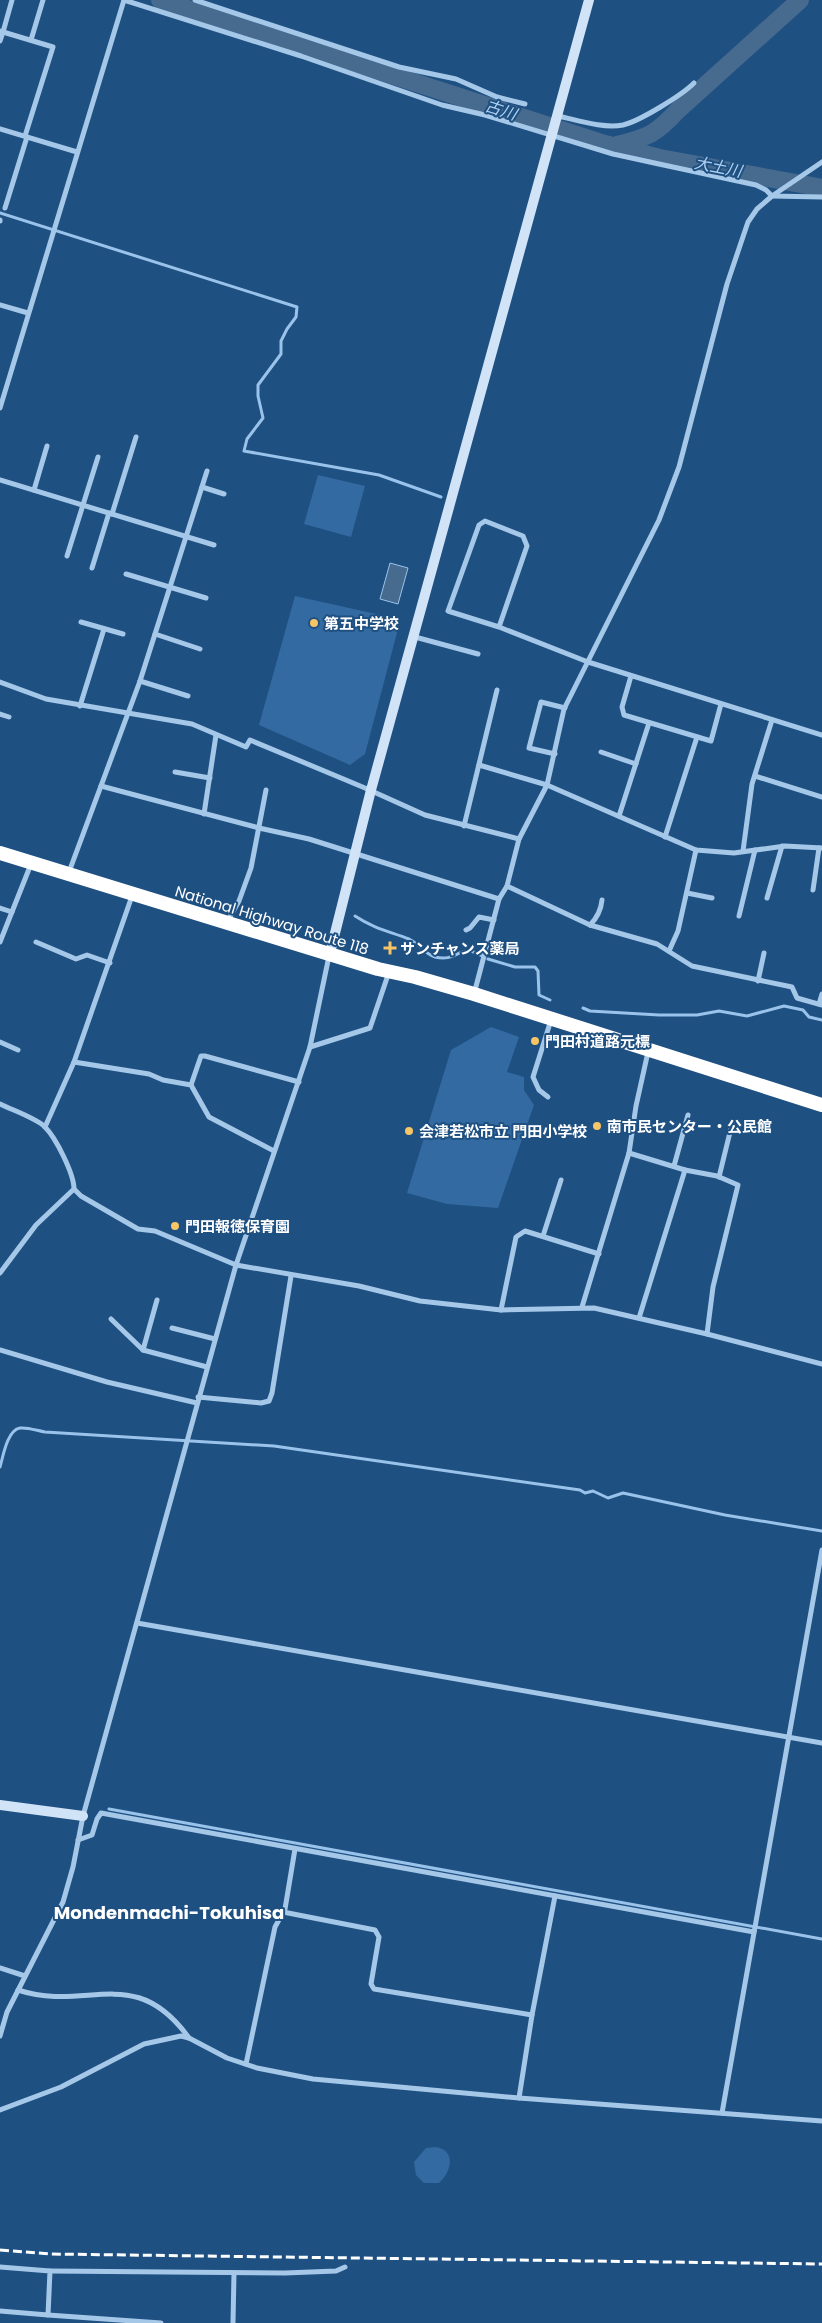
<svg xmlns="http://www.w3.org/2000/svg" width="822" height="2323" font-family="Poppins,'Noto Sans JP',sans-serif">
	<style>
		.green { fill: #326aa1 }
		.water { fill: #476a8f; stroke: #99c3eb }
		.lines { fill: none; stroke-linecap: round; stroke-linejoin: round }
		.stream { stroke: #99c3eb; stroke-width: 3 }
		.river { stroke: #476a8f; stroke-width: 18 }
		.street { stroke: #a5c8e9; stroke-width: 5 }
		.secondary { stroke: #d0e3f7; stroke-width: 10 }
		.highway { stroke: #fff; stroke-width: 14 }
		.rail { stroke: #fff; stroke-width: 3; stroke-dasharray: 9 4; stroke-linecap: butt }
		.poi-dot { fill: #f7c565; stroke: #1f5082; stroke-width: 2 }
		.labels { text-anchor: middle; dominant-baseline: central; stroke-width: 4; stroke-linejoin: round; paint-order: stroke }
		.poi-label { font-size: 15px; font-weight: bold; fill: #fff; stroke: #1f5082; text-anchor: start }
		.street-label { font-size: 15px; fill: #fff; stroke: #1f5082 }
		.water-label { font-size: 16px; font-style: italic; fill: #b0d1f1; stroke: #1f5082 }
		.quarter-label { font-size: 18px; font-weight: bold; fill: #fff; stroke: #1f5082 }
	</style>
	<rect width="100%" height="100%" fill="#1f5082"/>
	<!-- green -->
	<g class="green">
		<polygon points="318,475 365,486 351,537 304,524"/>
		<polygon points="295,596 390,617 398,629 365,754 350,765 259,725"/>
		<polygon points="491,1027 519,1037 507,1072 524,1077 524,1090 534,1105 498,1208 447,1204 407,1193 451,1050"/>
		<path d="M 436,2147 C 457,2151 451,2172 439,2183 L 424,2183 L 416,2175 L 414,2162 L 426,2148 Z"/>
	</g>
	<!-- water -->
	<polygon class="water" points="390,563 408,568 398,604 380,599"/>
	<g class="lines">
		<!-- stream -->
		<g class="stream">
			<polyline points="0,213 297,307 296,317 287,329 281,341 281,354 258,385 258,396 263,418 247,439 244,451 379,475 441,497"/>
			<path d="M 355,916 C 375,929 388,931 409,939 C 418,943 425,954 435,957 C 458,963 459,942 482,956"/>
			<polyline points="488,959 515,967 535,967 538,971 539,995 550,1000"/>
			<polyline points="583,1008 590,1011 659,1015 697,1015 719,1011 747,1016 784,1006 803,1010 809,1017 822,1020"/>
			<path d="M 0,1467 C 3,1457 7,1430 20,1428 C 28,1427 38,1431 45,1432 L 274,1446 L 580,1490 L 585,1493 L 593,1491 L 608,1498 L 623,1493 L 725,1515 L 822,1531"/>
			<polyline points="109,1809 822,1939"/>
		</g>
		<!-- river -->
		<g class="river">
			<polyline points="160,0 605,144 660,158 822,188"/>
			<path d="M 617,145 C 649,137 656,134 678,110 L 800,0"/>
		</g>
		<!-- street -->
		<g class="street">
			<polyline points="12,0 3,32 53,47 25,136"/>
			<polyline points="124,0 301,56 442,105 485,115 613,154 756,185 766,190 772,196 822,197"/>
			<polyline points="195,0 399,67 456,79 497,97 525,104"/>
			<polyline points="31,40 43,0"/>
			<polyline points="0,41 3,32 0,31"/>
			<path d="M 558,116 C 577,120 603,129 623,125 C 640,121 682,95 694,83"/>
			<polyline points="0,129 77,152"/>
			<polyline points="5,208 27,137"/>
			<polyline points="0,221 0,220"/>
			<polyline points="0,305 28,313"/>
			<polyline points="0,408 124,0"/>
			<polyline points="0,480 214,545"/>
			<polyline points="202,487 224,494"/>
			<polyline points="34,490 47,446"/>
			<polyline points="112,514 136,437"/>
			<polyline points="67,556 98,457"/>
			<polyline points="92,568 109,513"/>
			<polyline points="126,574 206,598"/>
			<polyline points="81,622 123,634"/>
			<polyline points="499,627 527,546 523,536 485,521 479,525 448,611 499,627 588,662 822,735"/>
			<polyline points="155,634 200,649"/>
			<polyline points="415,637 478,654"/>
			<polyline points="631,676 622,707 624,715 711,741 721,704"/>
			<polyline points="140,681 188,696"/>
			<polyline points="0,682 46,699 192,724 246,747 250,740 365,788 425,815 519,839"/>
			<polyline points="80,706 104,629"/>
			<polyline points="0,714 9,717"/>
			<polyline points="601,752 636,764"/>
			<polyline points="555,754 529,748 541,702 565,708"/>
			<polyline points="479,765 547,785 696,850 734,853 785,846 822,848"/>
			<polyline points="175,772 210,778"/>
			<polyline points="755,776 822,797"/>
			<polyline points="101,786 259,828 309,839 499,899"/>
			<polyline points="204,814 216,735"/>
			<polyline points="619,816 649,723"/>
			<polyline points="464,826 497,690"/>
			<polyline points="665,837 697,737"/>
			<polyline points="743,851 752,784 772,720"/>
			<polyline points="69,872 140,681 207,471"/>
			<polyline points="507,886 590,925 657,944 692,966 792,987 797,998 822,1005"/>
			<polyline points="813,890 819,848"/>
			<polyline points="687,893 712,898"/>
			<polyline points="767,898 782,846"/>
			<polyline points="0,908 12,912"/>
			<polyline points="739,916 755,850"/>
			<polyline points="227,922 239,901 251,868 266,790"/>
			<path d="M 590,925 C 597,918 601,910 602,900"/>
			<polyline points="466,930 470,928 479,917 494,920"/>
			<polyline points="0,942 31,864"/>
			<polyline points="36,942 76,959 87,955 110,963"/>
			<polyline points="669,951 678,931 696,850"/>
			<polyline points="758,981 764,953"/>
			<polyline points="474,994 499,899 507,886 519,839 547,785 564,709 659,520 679,467 727,284 748,222 757,209 772,196 822,162"/>
			<polyline points="819,1004 822,994"/>
			<polyline points="0,1042 18,1050"/>
			<polyline points="310,1047 370,1028 389,972"/>
			<polyline points="74,1062 149,1074 163,1080 191,1085 209,1117 274,1151"/>
			<polyline points="191,1085 201,1056 205,1056 299,1082"/>
			<polyline points="548,1097 539,1090 533,1077 551,1020"/>
			<path d="M 0,1104 C 12,1110 36,1118 45,1127 C 56,1138 74,1174 74,1189 L 36,1225 L 0,1273"/>
			<polyline points="45,1127 74,1062 132,896"/>
			<polyline points="629,1153 685,1170 717,1176 738,1185 713,1287 707,1334"/>
			<polyline points="674,1166 688,1115"/>
			<polyline points="719,1177 732,1124"/>
			<polyline points="74,1189 81,1196 138,1229 155,1231 236,1265 359,1286 420,1301 501,1310 594,1308 707,1334 822,1364"/>
			<polyline points="543,1236 561,1180"/>
			<polyline points="582,1307 629,1153 636,1106 648,1052"/>
			<polyline points="501,1310 516,1237 525,1231 599,1254"/>
			<polyline points="639,1318 685,1170"/>
			<polyline points="111,1319 143,1350 207,1367"/>
			<polyline points="172,1328 215,1339"/>
			<polyline points="0,1350 107,1382 197,1403"/>
			<polyline points="143,1350 157,1300"/>
			<polyline points="198,1397 261,1403 269,1401 272,1393 291,1276"/>
			<polyline points="137,1623 822,1743"/>
			<polyline points="78,1840 92,1835 97,1819 101,1813 754,1932"/>
			<polyline points="283,1912 375,1930 379,1937 371,1984 374,1989 532,2015"/>
			<polyline points="0,1968 25,1976"/>
			<path d="M 18,1990 C 88,2013 134,1962 189,2038"/>
			<polyline points="0,2036 7,2012 63,1902 73,1867 83,1816 236,1265 310,1047 329,956"/>
			<polyline points="246,2064 275,1927 285,1909 295,1849"/>
			<polyline points="519,2098 532,2015 555,1896"/>
			<polyline points="0,2110 61,2087 144,2044 181,2036 189,2038 227,2058 257,2068 313,2079 519,2098 822,2121"/>
			<polyline points="722,2113 822,1550"/>
			<polyline points="0,2267 50,2271 48,2315 0,2311"/>
			<polyline points="50,2271 285,2273 336,2271 345,2267"/>
			<polyline points="48,2315 161,2323"/>
			<polyline points="233,2323 234,2273"/>
		</g>
		<!-- secondary -->
		<g class="secondary">
			<polyline points="330,953 371,790 589,0"/>
			<polyline points="0,1805 83,1816"/>
		</g>
		<!-- highway -->
		<polyline class="highway" points="0,853 378,969 415,977 474,994 822,1105"/>
		<!-- rail -->
		<polyline class="rail" points="0,2250 50,2254 822,2264"/>
	</g>
	<!-- markers -->
	<g class="poi-dot">
		<circle cx="314" cy="623" r="5"/>
		<path d="M387.5 940.5h5v5h5v5h-5v5h-5v-5h-5v-5h5z"/>
		<circle cx="535" cy="1041" r="5"/>
		<circle cx="597" cy="1126" r="5"/>
		<circle cx="409" cy="1131" r="5"/>
		<circle cx="175" cy="1226" r="5"/>
	</g>
	<g class="labels">
		<!-- poi labels -->
		<g class="poi-label">
			<text x="324" y="623">第五中学校</text>
			<text x="400" y="948">サンチャンス薬局</text>
			<text x="545" y="1041">門田村道路元標</text>
			<text x="607" y="1126">南市民センター・公民館</text>
			<text x="419" y="1131">会津若松市立 門田小学校</text>
			<text x="185" y="1226">門田報徳保育園</text>
		</g>
		<!-- street labels -->
		<g class="street-label">
			<text transform="translate(272 920) rotate(17)">National Highway Route 118</text>
		</g>
		<!-- water labels -->
		<g class="water-label">
			<text transform="translate(501 110) rotate(18)">古川</text>
			<text transform="translate(718 167) rotate(11)">大土川</text>
		</g>
		<!-- quarter labels -->
		<g class="quarter-label">
			<text x="169" y="1912">Mondenmachi-Tokuhisa</text>
		</g>
	</g>
</svg>
